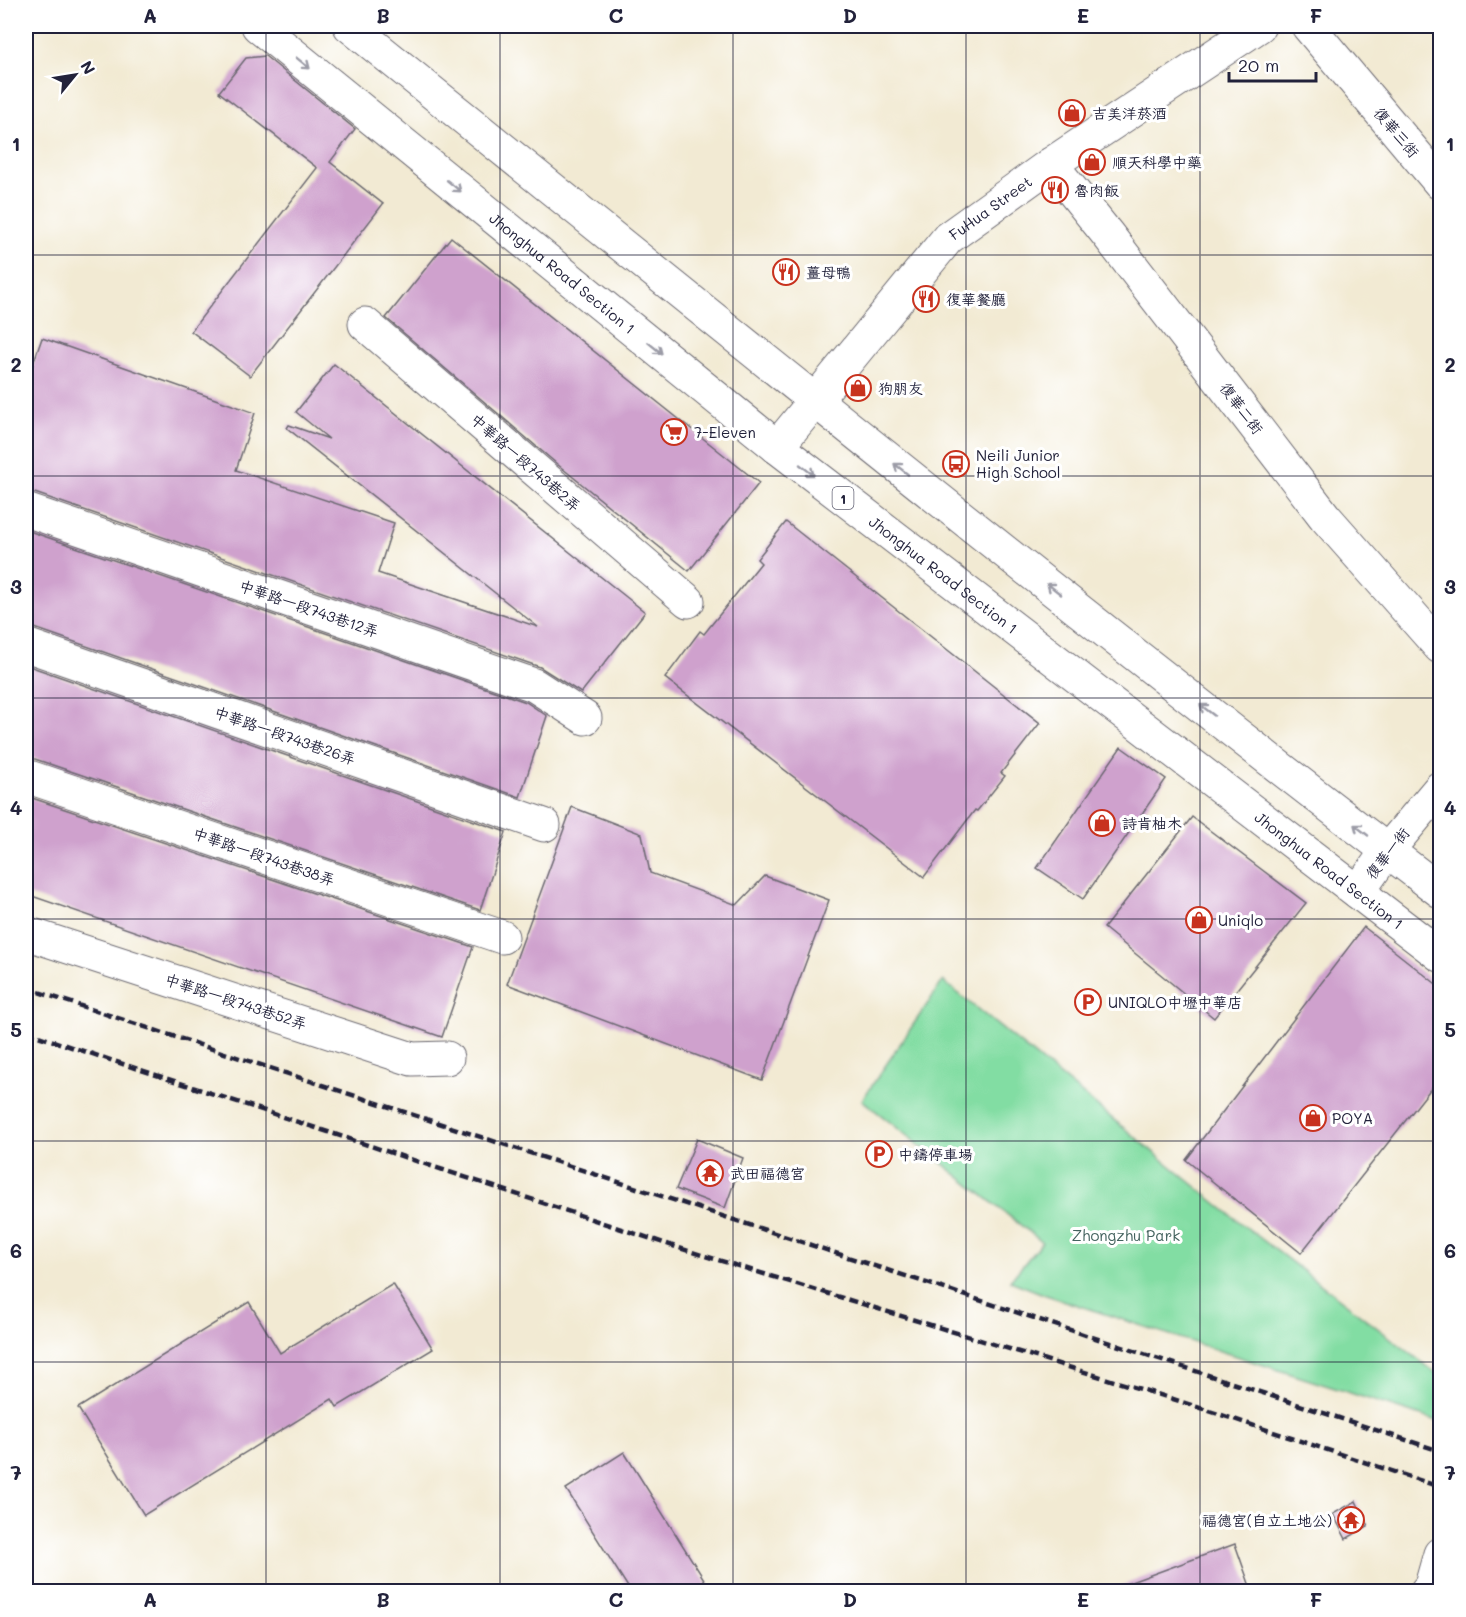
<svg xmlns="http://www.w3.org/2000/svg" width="1466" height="1617" font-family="Mali,'LXGW WenKai TC',sans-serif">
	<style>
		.green { fill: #82dda3; stroke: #52806f; stroke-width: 1.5 }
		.building { fill: #cfa1cd }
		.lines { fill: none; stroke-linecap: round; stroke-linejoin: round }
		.street-casing { stroke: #6b6870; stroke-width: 35 }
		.primary-casing { stroke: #6b6870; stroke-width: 35 }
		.street { stroke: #fff; stroke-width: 33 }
		.primary { stroke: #fff; stroke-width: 33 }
		.rail { stroke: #22223b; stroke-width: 4.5; stroke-dasharray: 9 4.5; stroke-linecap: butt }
		.oneway { stroke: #9c9ca7 }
		.grid { fill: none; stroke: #22223b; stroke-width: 1.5; stroke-opacity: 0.55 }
		.labels { text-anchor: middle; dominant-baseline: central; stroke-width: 6; stroke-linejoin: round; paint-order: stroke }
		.shield { fill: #fff; stroke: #646476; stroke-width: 1.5 }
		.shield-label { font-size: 14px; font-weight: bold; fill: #22223b }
		.poi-label { font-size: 15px; fill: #22223b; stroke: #fff; text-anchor: start }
		.street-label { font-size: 15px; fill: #22223b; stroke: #fff }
		.park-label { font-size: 15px; fill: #44635f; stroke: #fff }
		.neatline { fill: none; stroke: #22223b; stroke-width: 2 }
		.grid-label { font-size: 20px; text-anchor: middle; font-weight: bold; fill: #22223b }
	</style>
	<rect width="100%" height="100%" fill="#fff"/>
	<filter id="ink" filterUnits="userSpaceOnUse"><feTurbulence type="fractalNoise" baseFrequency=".0167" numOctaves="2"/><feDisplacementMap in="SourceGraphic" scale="12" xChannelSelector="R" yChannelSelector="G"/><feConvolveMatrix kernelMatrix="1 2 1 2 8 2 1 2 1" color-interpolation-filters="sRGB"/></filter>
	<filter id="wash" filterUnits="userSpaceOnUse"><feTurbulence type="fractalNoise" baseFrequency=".008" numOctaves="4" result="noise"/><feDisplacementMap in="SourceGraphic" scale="24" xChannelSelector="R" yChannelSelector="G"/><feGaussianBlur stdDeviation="1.35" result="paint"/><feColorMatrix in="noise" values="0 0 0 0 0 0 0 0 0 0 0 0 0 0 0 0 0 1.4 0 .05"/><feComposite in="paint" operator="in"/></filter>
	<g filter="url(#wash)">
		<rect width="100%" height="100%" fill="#f2ead3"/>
		<!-- green -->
		<polygon class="green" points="943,981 1242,1224 1440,1376 1440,1422 1046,1295 1010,1281 1042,1242 862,1100"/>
		<g id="blocks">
			<!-- building -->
			<g class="building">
				<polygon points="265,56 355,129 330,162 383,204 250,376 191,331 317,168 219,92 246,58"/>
				<polygon points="451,237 759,483 689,571 557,464 386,318"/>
				<polygon points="42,338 255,413 236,470 394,523 378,573 538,627 287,428 289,425 329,439 296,412 334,364 645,612 581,693 540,667 32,492 26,492 26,384"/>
				<polygon points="786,522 1040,723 1001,773 1005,776 977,811 975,810 924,877 665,678 700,631 704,634 761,563 757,559"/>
				<polygon points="26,530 526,702 547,716 520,797 32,627 26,627"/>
				<polygon points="26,665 506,832 480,910 32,758 26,758"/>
				<polygon points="1121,747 1166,779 1083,899 1037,868"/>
				<polygon points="26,796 473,947 442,1037 26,894"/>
				<polygon points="572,807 642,834 650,873 737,905 765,876 829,900 762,1080 507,984"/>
				<polygon points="1192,817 1306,903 1214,1018 1104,928"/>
				<polygon points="1364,927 1440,987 1440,1077 1301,1253 1186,1160"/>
				<polygon points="697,1139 743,1158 725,1208 676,1189"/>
				<polygon points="393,1284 433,1349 337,1407 332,1399 144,1515 78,1408 249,1302 280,1353"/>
				<polygon points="624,1452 712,1592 631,1592 566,1489"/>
				<polygon points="1356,1501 1368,1526 1346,1539 1333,1514"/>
				<polygon points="1235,1544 1252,1592 1113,1592 1112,1589"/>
			</g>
		</g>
	</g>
	<g filter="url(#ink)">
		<use href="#blocks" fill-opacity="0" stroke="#6b6870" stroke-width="1.5"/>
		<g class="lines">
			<defs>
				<g id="street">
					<polyline points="1308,26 1440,183"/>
					<polyline points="1051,164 1108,235 1325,517 1440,647"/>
					<polyline points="365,324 688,601"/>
					<path id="s1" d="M 777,447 L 948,238 L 1051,164 L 1259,26"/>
					<polyline points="26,510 534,685 585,718"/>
					<polyline points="26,645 544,825"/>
					<polyline points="26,776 502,937"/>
					<polyline points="1358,892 1387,851 1440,788"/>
					<polyline points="26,933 412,1059 447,1058"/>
					<polyline points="1426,1592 1431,1586 1440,1554"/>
				</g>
				<g id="primary">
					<path id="s2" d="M 258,26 L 777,447 L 1440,955"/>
					<path d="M 350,26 C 711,317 1072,610 1440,891"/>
				</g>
			</defs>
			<!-- street casing -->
			<use href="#street" class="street-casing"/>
			<!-- primary casing -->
			<use href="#primary" class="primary-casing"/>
			<!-- street -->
			<use href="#street" class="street"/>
			<!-- primary -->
			<use href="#primary" class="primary"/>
			<!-- rail -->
			<g class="rail">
				<polyline points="26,988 1440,1451"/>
				<polyline points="26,1032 679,1248 1173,1399 1440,1487"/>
			</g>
		</g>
		<!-- one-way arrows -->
		<defs><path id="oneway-shaft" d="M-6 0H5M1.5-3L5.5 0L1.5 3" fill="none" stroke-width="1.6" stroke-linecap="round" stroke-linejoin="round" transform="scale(1.5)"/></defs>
		<g class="oneway">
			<use href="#oneway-shaft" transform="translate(303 63) rotate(39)"/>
			<use href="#oneway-shaft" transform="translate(454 186) rotate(39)"/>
			<use href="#oneway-shaft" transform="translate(655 348) rotate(39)"/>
			<use href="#oneway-shaft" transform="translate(901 469) rotate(-142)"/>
			<use href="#oneway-shaft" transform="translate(807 470) rotate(38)"/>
			<use href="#oneway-shaft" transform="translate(1054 589) rotate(-142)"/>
			<use href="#oneway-shaft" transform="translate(1207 710) rotate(-142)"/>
			<use href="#oneway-shaft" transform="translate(1361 830) rotate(-142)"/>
		</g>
	</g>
	<!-- grid -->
	<path class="grid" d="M 266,26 L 266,1592M 500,26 L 500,1592M 733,26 L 733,1592M 966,26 L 966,1592M 1200,26 L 1200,1592M 26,255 L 1440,255M 26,476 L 1440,476M 26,698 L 1440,698M 26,919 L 1440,919M 26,1141 L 1440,1141M 26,1362 L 1440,1362"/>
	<!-- icons -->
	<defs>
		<symbol id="shop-ring" viewBox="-11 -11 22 22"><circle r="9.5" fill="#fff" stroke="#c8321e" stroke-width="1.5"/><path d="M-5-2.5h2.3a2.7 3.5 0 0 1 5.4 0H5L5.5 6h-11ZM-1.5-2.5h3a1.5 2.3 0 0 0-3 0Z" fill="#c8321e"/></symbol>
		<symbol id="restaurant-ring" viewBox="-11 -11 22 22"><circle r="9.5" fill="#fff" stroke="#c8321e" stroke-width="1.5"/><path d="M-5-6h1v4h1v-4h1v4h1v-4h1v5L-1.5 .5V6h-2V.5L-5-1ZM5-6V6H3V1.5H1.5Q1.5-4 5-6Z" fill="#c8321e"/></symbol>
		<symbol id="supermarket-ring" viewBox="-11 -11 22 22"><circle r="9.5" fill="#fff" stroke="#c8321e" stroke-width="1.5"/><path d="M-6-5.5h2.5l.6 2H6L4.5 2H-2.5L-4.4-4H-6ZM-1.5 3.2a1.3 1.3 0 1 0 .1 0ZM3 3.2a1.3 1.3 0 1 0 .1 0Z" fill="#c8321e"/></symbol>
		<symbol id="bus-ring" viewBox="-11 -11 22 22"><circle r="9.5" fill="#fff" stroke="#c8321e" stroke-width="1.5"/><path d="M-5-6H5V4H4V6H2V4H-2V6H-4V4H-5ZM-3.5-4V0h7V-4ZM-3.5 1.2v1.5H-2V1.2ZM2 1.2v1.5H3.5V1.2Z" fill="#c8321e"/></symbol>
		<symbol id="parking-ring" viewBox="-11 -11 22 22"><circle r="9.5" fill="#fff" stroke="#c8321e" stroke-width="1.5"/><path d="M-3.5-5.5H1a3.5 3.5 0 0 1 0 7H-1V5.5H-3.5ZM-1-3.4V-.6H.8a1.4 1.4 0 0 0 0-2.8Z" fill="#c8321e"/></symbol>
		<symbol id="temple-ring" viewBox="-11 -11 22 22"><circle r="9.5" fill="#fff" stroke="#c8321e" stroke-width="1.5"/><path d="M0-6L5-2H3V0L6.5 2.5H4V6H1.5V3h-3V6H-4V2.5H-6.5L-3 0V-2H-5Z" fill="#c8321e"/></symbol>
	</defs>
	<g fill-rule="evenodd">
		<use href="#shop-ring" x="1057" y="98" width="30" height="30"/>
		<use href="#shop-ring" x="1077" y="147" width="30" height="30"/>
		<use href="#restaurant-ring" x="1040" y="175" width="30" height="30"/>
		<use href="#restaurant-ring" x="771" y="257" width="30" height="30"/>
		<use href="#restaurant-ring" x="911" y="284" width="30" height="30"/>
		<use href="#shop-ring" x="843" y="373" width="30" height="30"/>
		<use href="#supermarket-ring" x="659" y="417" width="30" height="30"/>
		<use href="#bus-ring" x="941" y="449" width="30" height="30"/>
		<use href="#shop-ring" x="1087" y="808" width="30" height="30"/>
		<use href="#shop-ring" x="1184" y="905" width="30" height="30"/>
		<use href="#parking-ring" x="1073" y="987" width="30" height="30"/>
		<use href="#shop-ring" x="1298" y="1103" width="30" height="30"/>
		<use href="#parking-ring" x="864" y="1139" width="30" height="30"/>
		<use href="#temple-ring" x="695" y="1158" width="30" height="30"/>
		<use href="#temple-ring" x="1336" y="1505" width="30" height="30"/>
	</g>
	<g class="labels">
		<!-- shield labels -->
		<rect class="shield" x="832.5" y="487" width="21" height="22" rx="4.5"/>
		<g class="shield-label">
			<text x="843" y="498">1</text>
		</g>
		<!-- poi labels -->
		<g class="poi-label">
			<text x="1092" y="113">吉美洋菸酒</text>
			<text x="1112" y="162">順天科學中藥</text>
			<text x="1074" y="190">魯肉飯</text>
			<text x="806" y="272">薑母鴨</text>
			<text x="946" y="299">復華餐廳</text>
			<text x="878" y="388">狗朋友</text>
			<text x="694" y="432">7-Eleven</text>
			<text x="976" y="455">Neili Junior<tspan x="976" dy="17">High School</tspan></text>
			<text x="1122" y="823">詩肯柚木</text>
			<text x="1218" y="920">Uniqlo</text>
			<text x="1108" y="1002">UNIQLO中壢中華店</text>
			<text x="1332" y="1118">POYA</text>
			<text x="898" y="1154">中鑄停車場</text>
			<text x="730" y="1173">武田福德宮</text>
			<text x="1332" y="1520" text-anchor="end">福德宮(自立土地公)</text>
		</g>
		<!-- street labels -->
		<g class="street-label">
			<text transform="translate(1397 132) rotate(50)">復華三街</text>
			<text stroke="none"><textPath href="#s1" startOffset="322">FuHua Street</textPath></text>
			<text stroke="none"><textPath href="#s2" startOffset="392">Jhonghua Road Section 1</textPath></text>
			<text transform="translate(1242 408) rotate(53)">復華二街</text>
			<text transform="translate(526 462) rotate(41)">中華路一段743巷2弄</text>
			<text stroke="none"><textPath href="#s2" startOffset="878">Jhonghua Road Section 1</textPath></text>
			<text transform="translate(309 608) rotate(19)">中華路一段743巷12弄</text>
			<text transform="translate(285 735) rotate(19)">中華路一段743巷26弄</text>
			<text transform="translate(1387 853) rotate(-52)">復華一街</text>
			<text transform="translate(264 856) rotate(19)">中華路一段743巷38弄</text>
			<text stroke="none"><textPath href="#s2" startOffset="1364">Jhonghua Road Section 1</textPath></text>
			<text transform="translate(236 1001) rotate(18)">中華路一段743巷52弄</text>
		</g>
		<!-- park labels -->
		<g class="park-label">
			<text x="1126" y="1235">Zhongzhu Park</text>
		</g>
	</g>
	<!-- margin -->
	<rect width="1466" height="1617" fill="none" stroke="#fff" stroke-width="66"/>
	<!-- north arrow -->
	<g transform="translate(75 75) rotate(60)" stroke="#ffffff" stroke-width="4.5" paint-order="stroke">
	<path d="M0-4.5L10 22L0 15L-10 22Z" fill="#22223b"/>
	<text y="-9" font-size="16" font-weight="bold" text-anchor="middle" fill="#22223b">N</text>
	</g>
	<!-- scale -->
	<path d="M1229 72v9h87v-9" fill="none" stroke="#22223b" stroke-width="3"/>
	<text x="1238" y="72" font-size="18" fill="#22223b" stroke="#ffffff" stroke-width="4.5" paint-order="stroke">20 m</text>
	<rect x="33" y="33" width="1400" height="1551" class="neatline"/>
	<g class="grid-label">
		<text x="150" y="23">A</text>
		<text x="383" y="23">B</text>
		<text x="616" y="23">C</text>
		<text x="850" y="23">D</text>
		<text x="1083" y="23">E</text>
		<text x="1316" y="23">F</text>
		<text x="16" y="151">1</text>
		<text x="1450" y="151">1</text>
		<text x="16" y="372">2</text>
		<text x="1450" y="372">2</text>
		<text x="16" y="594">3</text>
		<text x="1450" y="594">3</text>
		<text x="16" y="815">4</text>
		<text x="1450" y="815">4</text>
		<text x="16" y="1037">5</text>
		<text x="1450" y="1037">5</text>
		<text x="16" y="1258">6</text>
		<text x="1450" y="1258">6</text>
		<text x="16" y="1480">7</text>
		<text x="1450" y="1480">7</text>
		<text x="150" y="1607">A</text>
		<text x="383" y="1607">B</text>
		<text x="616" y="1607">C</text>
		<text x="850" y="1607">D</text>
		<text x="1083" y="1607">E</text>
		<text x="1316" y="1607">F</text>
	</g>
</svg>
